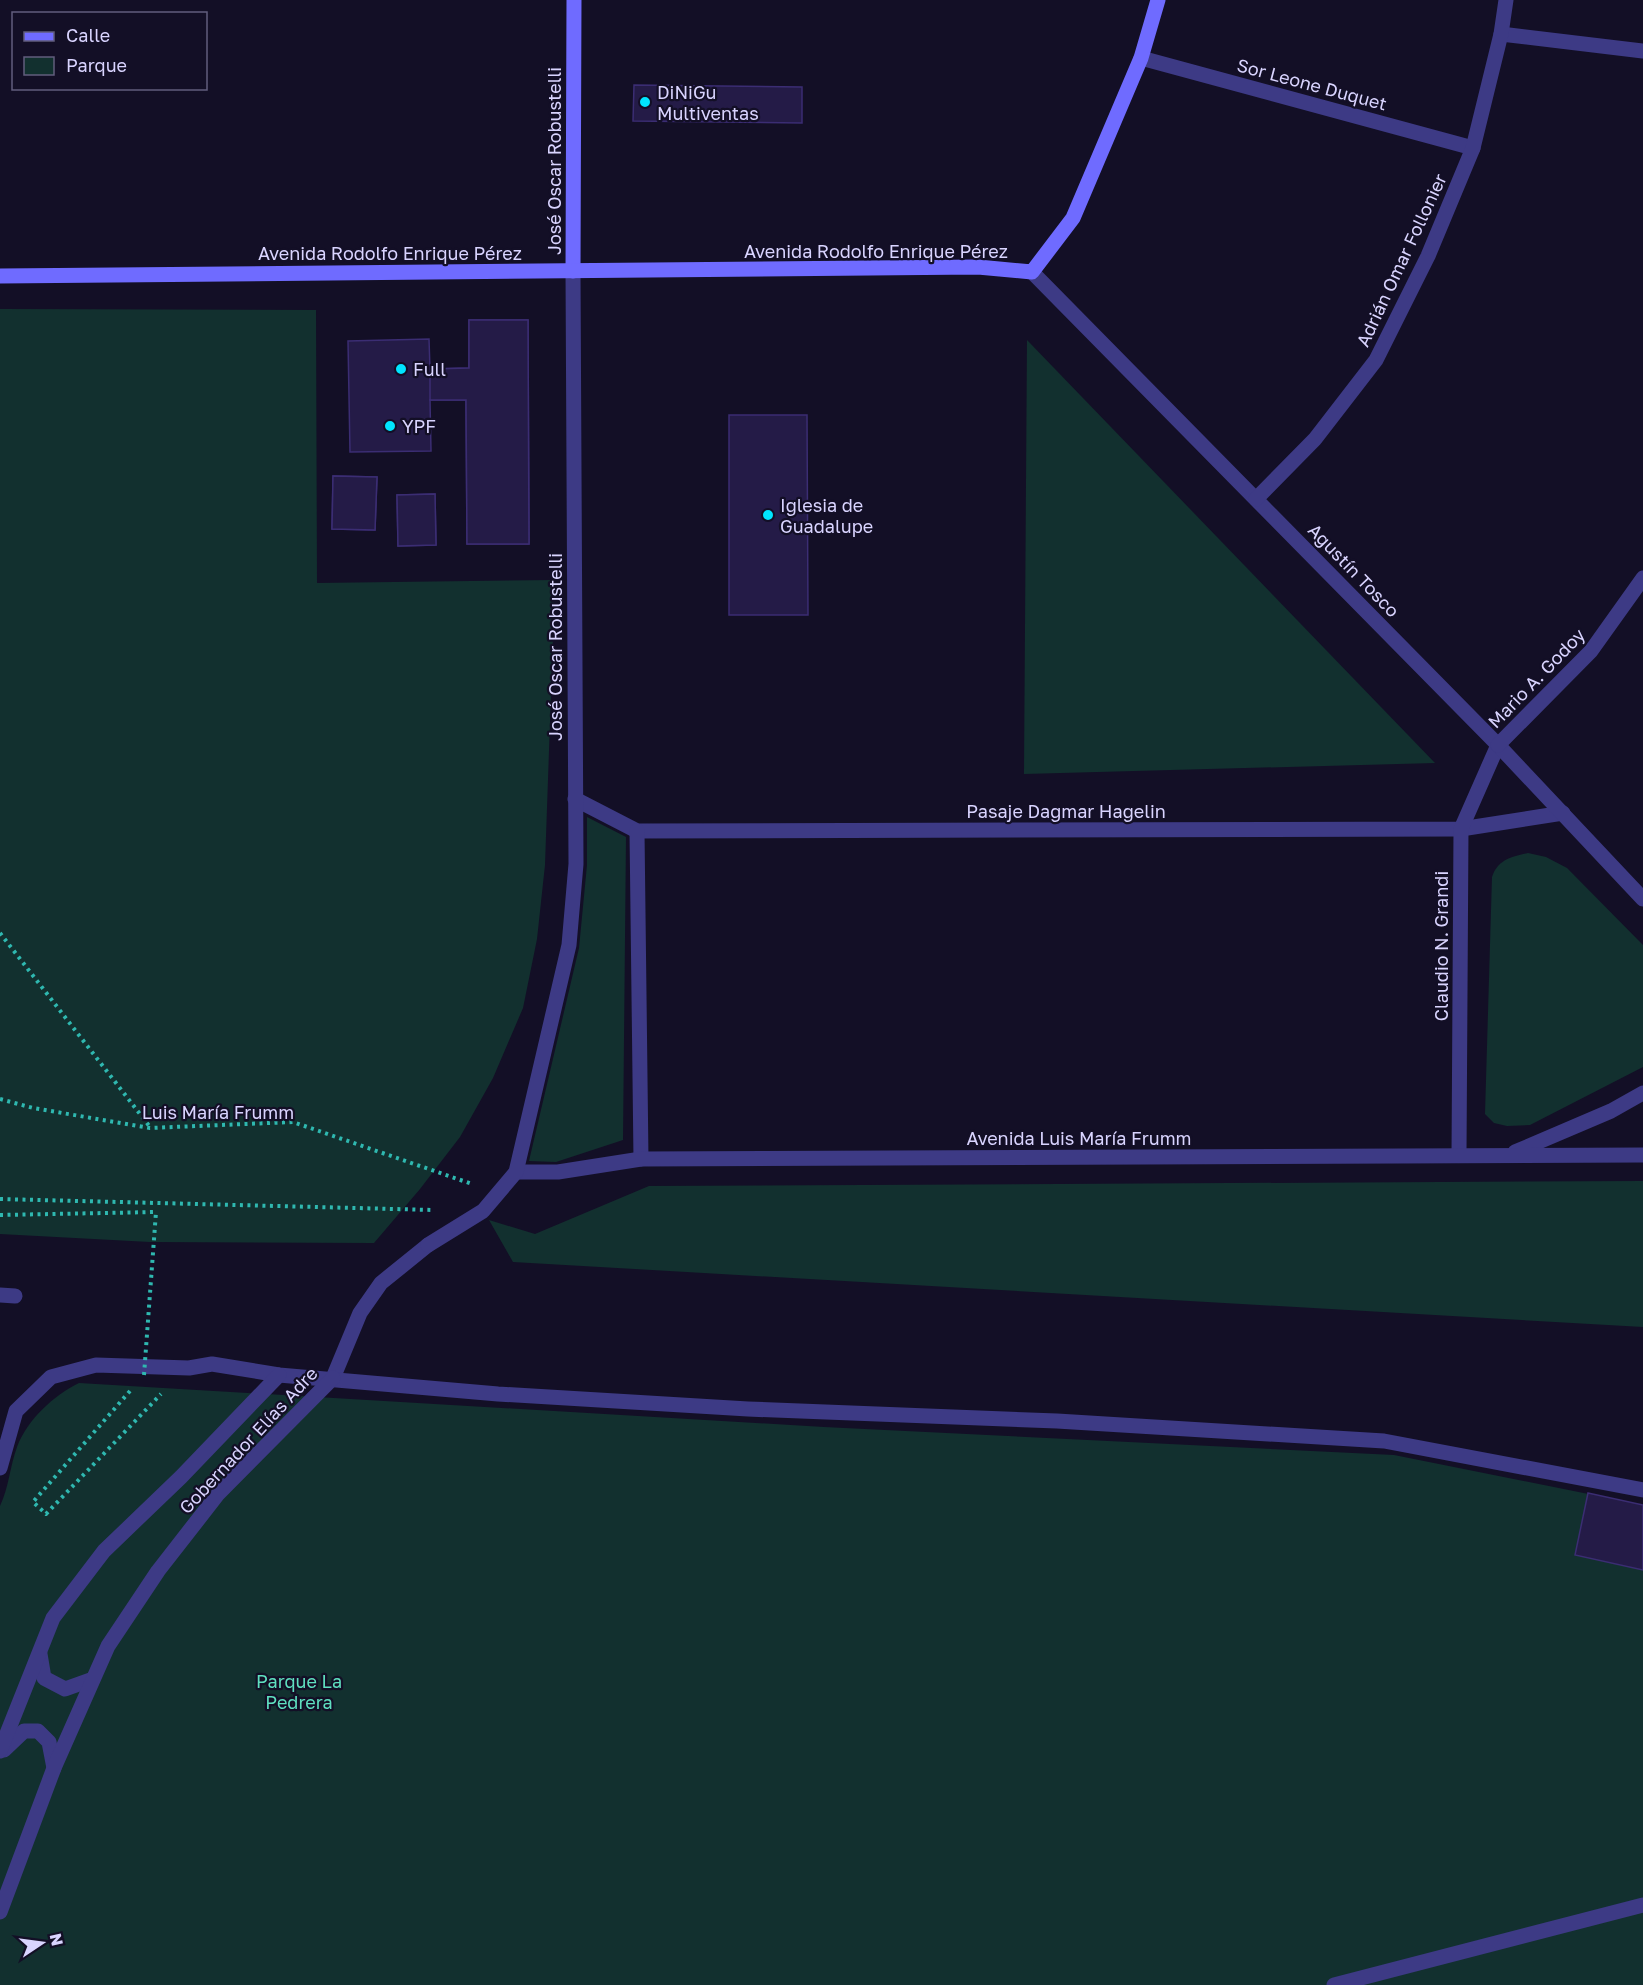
<svg xmlns="http://www.w3.org/2000/svg" width="1643" height="1985" font-family="'Golos Text',sans-serif">
	<style>
		.green { fill: #12302f }
		.building { fill: #241b47; stroke: #3b2d73; stroke-width: 1.5 }
		.lines { fill: none; stroke-linecap: round; stroke-linejoin: round }
		.path { stroke: #2fb8b0; stroke-width: 4; stroke-dasharray: 3 4.5; stroke-linecap: butt }
		.lane { stroke: #3d3a85; stroke-width: 15 }
		.street { stroke: #3d3a85; stroke-width: 15 }
		.secondary { stroke: #6f6bff; stroke-width: 15 }
		.path-bridge { stroke: #2fb8b0; stroke-width: 4; stroke-dasharray: 3 4.5; stroke-linecap: butt }
		.poi-dot { fill: #00e5ff; stroke: #130f26; stroke-width: 2 }
		.labels { text-anchor: middle; dominant-baseline: central; stroke-width: 4.5; stroke-linejoin: round; paint-order: stroke }
		.street-label { font-size: 18px; fill: #d9d4ff; stroke: #130f26 }
		.poi-label { font-size: 18px; fill: #d9d4ff; stroke: #130f26; text-anchor: start }
		.park-label { font-size: 18px; fill: #5fe0c0; stroke: #130f26 }
	</style>
	<rect width="100%" height="100%" fill="#130f26"/>
	<!-- green -->
	<g class="green">
		<polygon points="0,309 316,310 317,583 555,580 545,865 537,939 523,1008 493,1078 460,1137 420,1189 374,1243 150,1242 0,1234"/>
		<polygon points="1027,340 1435,763 1024,774"/>
		<polygon points="587,817 626,837 623,1140 556,1162 529,1161 579,948 587,865"/>
		<path d="M 1528,853 L 1546,857 L 1567,868 L 1643,945 L 1643,1067 L 1530,1125 L 1507,1126 L 1494,1123 L 1485,1114 L 1492,877 C 1497,860 1512,856 1528,853 Z"/>
		<polygon points="1643,1181 1643,1327 513,1262 489,1220 535,1234 649,1186"/>
		<path d="M 79,1383 L 824,1427 L 1394,1455 L 1643,1505 L 1643,1985 L 0,1985 L 0,1506 C 9,1487 10,1466 17,1447 C 28,1419 53,1396 79,1383 Z"/>
	</g>
	<!-- building -->
	<g class="building">
		<polygon points="634,85 802,87 802,123 633,121"/>
		<polygon points="469,320 528,320 529,544 467,544 466,400 430,400 431,451 350,452 348,341 429,339 430,369 469,368"/>
		<polygon points="469,320 528,320 529,544 467,544 466,400 430,400 430,369 469,368"/>
		<polygon points="729,415 807,415 808,615 729,615"/>
		<polygon points="333,476 377,477 375,530 332,529"/>
		<polygon points="333,476 377,477 375,530 332,529"/>
		<polygon points="435,494 436,545 398,546 397,495"/>
		<polygon points="435,494 436,545 398,546 397,495"/>
		<polygon points="1588,1493 1643,1505 1643,1570 1575,1555"/>
	</g>
	<g class="lines">
		<!-- path -->
		<g class="path">
			<polyline points="0,933 150,1127"/>
			<polyline points="0,1099 33,1108 150,1128 293,1122 472,1184"/>
			<polyline points="0,1199 434,1210"/>
			<polyline points="0,1215 156,1212"/>
			<polyline points="130,1391 33,1502 46,1514 161,1394"/>
		</g>
		<!-- lane -->
		<g class="lane">
			<polyline points="575,799 637,831 1461,829 1563,813"/>
			<polyline points="1459,1155 1461,829 1498,745"/>
			<polyline points="0,1295 15,1296"/>
			<polyline points="333,1378 360,1313 381,1283 428,1245"/>
			<polyline points="0,1468 16,1411 51,1377 96,1365 189,1368 212,1364 279,1375 498,1394 748,1409 1057,1421 1384,1441 1643,1490"/>
			<polyline points="1334,1985 1643,1905"/>
		</g>
		<!-- street -->
		<g class="street">
			<polyline points="1501,34 1643,51"/>
			<polyline points="1141,58 1473,148"/>
			<polyline points="1032,272 1498,745 1643,899"/>
			<polyline points="1256,499 1315,439 1376,360 1428,256 1473,148 1501,34 1506,0"/>
			<polyline points="1498,745 1591,651 1643,578"/>
			<polyline points="637,831 641,1159"/>
			<polyline points="1515,1152 1611,1111 1643,1093"/>
			<polyline points="516,1172 558,1172 641,1159 1643,1155"/>
			<polyline points="428,1245 483,1211 516,1172 569,945 576,864 573,271"/>
			<polyline points="40,1654 44,1678 65,1689 93,1679"/>
			<polyline points="4,1750 24,1731 38,1731 49,1742 54,1768"/>
			<polyline points="0,1751 53,1618 104,1551 181,1477 279,1375"/>
			<polyline points="0,1912 54,1768 108,1646 158,1571 218,1494 333,1378"/>
		</g>
		<!-- secondary -->
		<g class="secondary">
			<polyline points="573,271 574,0"/>
			<polyline points="0,276 978,267 1032,272 1073,218 1141,58 1158,0"/>
		</g>
		<!-- path-bridge -->
		<polyline class="path-bridge" points="144,1375 156,1212"/>
	</g>
	<!-- markers -->
	<g class="poi-dot">
		<circle cx="645" cy="102" r="6"/>
		<circle cx="401" cy="369" r="6"/>
		<circle cx="390" cy="426" r="6"/>
		<circle cx="768" cy="515" r="6"/>
	</g>
	<g class="labels">
		<!-- street labels -->
		<g class="street-label">
			<text transform="translate(1312 84) rotate(15)">Sor Leone Duquet</text>
			<text transform="translate(554 161) rotate(-90)">José Oscar Robustelli</text>
			<text x="876" y="251">Avenida Rodolfo Enrique Pérez</text>
			<text x="390" y="253">Avenida Rodolfo Enrique Pérez</text>
			<text transform="translate(1401 260) rotate(-65)">Adrián Omar Follonier</text>
			<text transform="translate(1354 570) rotate(46)">Agustín Tosco</text>
			<text transform="translate(555 647) rotate(-90)">José Oscar Robustelli</text>
			<text transform="translate(1536 678) rotate(-46)">Mario A. Godoy</text>
			<text x="1066" y="811">Pasaje Dagmar Hagelin</text>
			<text transform="translate(1441 946) rotate(-90)">Claudio N. Grandi</text>
			<text x="218" y="1112">Luis María Frumm</text>
			<text x="1079" y="1138">Avenida Luis María Frumm</text>
			<text transform="translate(248 1440) rotate(-47)">Gobernador Elías Adre</text>
		</g>
		<!-- poi labels -->
		<g class="poi-label">
			<text x="657" y="92">DiNiGu<tspan x="657" dy="21">Multiventas</tspan></text>
			<text x="413" y="369">Full</text>
			<text x="402" y="426">YPF</text>
			<text x="780" y="505">Iglesia de<tspan x="780" dy="21">Guadalupe</tspan></text>
		</g>
		<!-- park labels -->
		<g class="park-label">
			<text x="299" y="1681">Parque La<tspan x="299" dy="21">Pedrera</tspan></text>
		</g>
	</g>
	<!-- legend -->
	<rect x="12" y="12" width="195" height="78" fill="#130f26" stroke="#625e7d" stroke-width="1.5"/>
	<rect x="24" y="32" width="30" height="9" fill="#6f6bff" stroke="#625e7d" stroke-width="1.5"/>
	<text x="66" y="42" font-size="18" fill="#d9d4ff">Calle</text>
	<rect x="24" y="57" width="30" height="18" fill="#12302f" stroke="#625e7d" stroke-width="1.5"/>
	<text x="66" y="72" font-size="18" fill="#d9d4ff">Parque</text>
	<!-- north arrow -->
	<g transform="translate(42 1943) rotate(77)" stroke="#130f26" stroke-width="4.5" paint-order="stroke">
	<path d="M0-4.5L10 22L0 15L-10 22Z" fill="#d9d4ff"/>
	<text y="-9" font-size="16" font-weight="bold" text-anchor="middle" fill="#d9d4ff">N</text>
	</g>
</svg>
